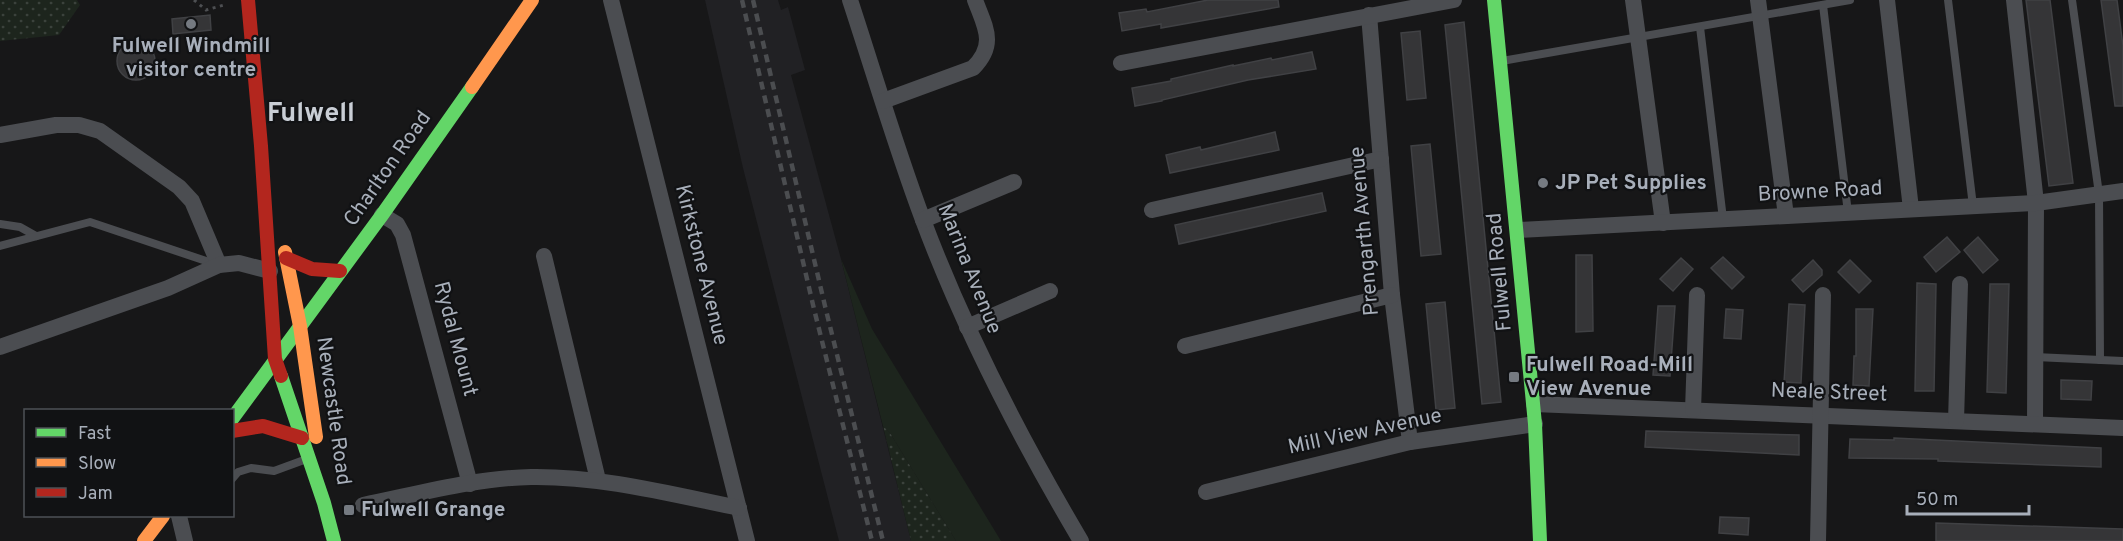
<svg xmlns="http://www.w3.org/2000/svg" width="2123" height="541" font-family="Overpass,sans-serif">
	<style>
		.built { fill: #212124 }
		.grass { fill: #1d251d }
		.park { fill: url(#park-dots) }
		.building { fill: #353537; stroke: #404144; stroke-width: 1.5 }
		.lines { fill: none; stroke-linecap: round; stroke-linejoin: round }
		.path { stroke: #4d4f52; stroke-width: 3; stroke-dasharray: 3 4.5; stroke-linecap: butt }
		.lane { stroke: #4b4d51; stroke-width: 8 }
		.street { stroke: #4b4d51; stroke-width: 16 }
		.fast { stroke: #63d668; stroke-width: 14 }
		.slow { stroke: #ff974d; stroke-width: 14 }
		.jam { stroke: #b3261e; stroke-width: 14 }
		.rail { stroke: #4b4d50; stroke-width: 4.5; stroke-dasharray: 8 6; stroke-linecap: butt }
		.poi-dot { fill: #757a81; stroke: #111214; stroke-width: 2 }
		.labels { text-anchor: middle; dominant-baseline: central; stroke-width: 4.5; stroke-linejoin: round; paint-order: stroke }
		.poi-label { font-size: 21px; font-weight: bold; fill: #a8afba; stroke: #111214; text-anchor: start }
		.street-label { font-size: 21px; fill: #a8afba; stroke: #111214 }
		.district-label { font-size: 27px; font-weight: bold; fill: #c9ced5; stroke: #111214 }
	</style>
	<defs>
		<pattern id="park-dots" width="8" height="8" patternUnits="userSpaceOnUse" patternTransform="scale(1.5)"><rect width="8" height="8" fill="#1d251d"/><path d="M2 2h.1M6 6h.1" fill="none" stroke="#3b423c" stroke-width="1.8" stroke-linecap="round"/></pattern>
	</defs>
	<rect width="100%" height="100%" fill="#171718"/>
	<!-- built -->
	<polygon class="built" points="705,0 778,0 781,10 788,7 805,70 791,75 841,259 911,541 839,541 743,168"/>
	<!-- grass -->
	<polygon class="grass" points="841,259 872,329 1001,541 956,541 890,433 883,426"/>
	<!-- park -->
	<g class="park">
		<polygon points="0,0 77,0 80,5 59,35 0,41"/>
		<polygon points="883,426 890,433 956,541 911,541"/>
	</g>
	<!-- building -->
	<g class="building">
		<polygon points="1208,0 1278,0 1279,7 1161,28 1161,24 1122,31 1119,13 1146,9 1147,12"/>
		<polygon points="2026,0 2050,0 2073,183 2049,186"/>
		<polygon points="2101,0 2117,0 2123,46 2123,106 2115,106"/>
		<polygon points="210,15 211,30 173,34 172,19"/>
		<polygon points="1464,22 1501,402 1482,404 1445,25"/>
		<polygon points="1420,31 1426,98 1407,100 1401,33"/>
		<circle cx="136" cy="61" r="19"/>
		<polygon points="1312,52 1316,69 1248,80 1162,100 1162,101 1135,106 1132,88 1171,81 1171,79 1233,65 1233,66 1271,58 1272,60"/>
		<polygon points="1275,132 1279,150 1170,173 1166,155 1200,147 1201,150"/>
		<polygon points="1430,144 1441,254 1421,256 1411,146"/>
		<polygon points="1322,193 1326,211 1179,244 1175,225"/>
		<polygon points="1947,237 1960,252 1936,272 1924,257"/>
		<polygon points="1978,237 1998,260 1983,273 1964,250"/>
		<polygon points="1576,255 1592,255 1593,331 1576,332"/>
		<polygon points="1723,257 1744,277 1732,289 1711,268"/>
		<polygon points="1681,258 1693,269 1673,291 1660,279"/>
		<polygon points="1813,260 1822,270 1822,275 1803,292 1792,280"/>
		<polygon points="1850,260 1871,281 1859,293 1838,272"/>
		<polygon points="1917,283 1936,284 1934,391 1915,391"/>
		<polygon points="1990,284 2009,284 2006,393 1987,392"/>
		<polygon points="1445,302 1455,408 1436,410 1426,304"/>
		<polygon points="1789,304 1805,305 1801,383 1784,382"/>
		<polygon points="1658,306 1675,306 1670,376 1653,375"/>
		<polygon points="1726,309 1743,310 1741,339 1724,338"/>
		<polygon points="1856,309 1873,309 1869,386 1853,385 1854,356 1856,356"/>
		<polygon points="2061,380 2092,381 2091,400 2061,399"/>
		<polygon points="1646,431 1799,435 1799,455 1645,447"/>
		<polygon points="1894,438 2101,448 2101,467 1938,461 1938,459 1849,458 1850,439 1894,440"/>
		<polygon points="1720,517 1749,518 1748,535 1719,533"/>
		<polygon points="1936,523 2123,529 2123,541 1936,541"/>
	</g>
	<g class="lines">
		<!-- path -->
		<polyline class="path" points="194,0 206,10 224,5"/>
		<!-- lane -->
		<g class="lane">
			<polyline points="1948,0 1973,206"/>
			<polyline points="2072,0 2099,194 2100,360"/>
			<polyline points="1823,5 1848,213"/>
			<polyline points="1700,27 1723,219"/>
			<polyline points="1502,61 1850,0"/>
			<polyline points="0,224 20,227 36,236"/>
			<polyline points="0,246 90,222 218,265"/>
			<polyline points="2035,357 2123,361"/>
			<polyline points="232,479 238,472 251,468 274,471 304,460"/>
		</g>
		<!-- street -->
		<g class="street">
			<polyline points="611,0 747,541"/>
			<path d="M 850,0 C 874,73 896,148 923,220 C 965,332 1020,438 1081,541"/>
			<polyline points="1633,0 1663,223"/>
			<polyline points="1758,0 1786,216"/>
			<polyline points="1887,0 1911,209"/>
			<polyline points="2014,0 2036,203 2035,424"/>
			<polyline points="1369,15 1392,295 1410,442"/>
			<polyline points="1121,63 1454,0"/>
			<path d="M 883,101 L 973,68 C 997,44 985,27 975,0"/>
			<polyline points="0,135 56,125 79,125 100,131 179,187 192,201 219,265"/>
			<polyline points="1152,210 1381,159"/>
			<polyline points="382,215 397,224 403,235 470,484"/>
			<polyline points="923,220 1014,182"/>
			<polyline points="1518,230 2036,203 2123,191"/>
			<polyline points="544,256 598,480"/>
			<polyline points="967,327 1050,291"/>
			<polyline points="1185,346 1392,295"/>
			<polyline points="0,347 168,288 219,265 239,263 270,271"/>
			<polyline points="1534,404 2123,428"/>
			<polyline points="1693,410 1697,295"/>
			<polyline points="1956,421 1960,284"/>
			<polyline points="1206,492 1410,442 1535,424"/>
			<path d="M 363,505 C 418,494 475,478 531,477 C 601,476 670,494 739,508"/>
			<polyline points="179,516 185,541"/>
			<polyline points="1818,541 1823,295"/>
		</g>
		<!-- fast -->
		<g class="fast">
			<polyline points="1494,0 1535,424 1540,541"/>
			<polyline points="281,376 324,503 334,541"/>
			<polyline points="232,419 382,215 472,87"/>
		</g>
		<!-- slow -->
		<g class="slow">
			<polyline points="472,87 532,0"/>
			<polyline points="285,252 300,326 316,437"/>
			<polyline points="144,541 163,516"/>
		</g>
		<!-- jam -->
		<g class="jam">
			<polyline points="248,0 261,146 275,359 281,376"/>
			<polyline points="286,258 312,269 340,271"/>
			<polyline points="232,431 263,426 302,438"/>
		</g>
		<!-- rail -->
		<g class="rail">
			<polyline points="742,0 814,309 872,541"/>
			<polyline points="753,0 825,306 883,541"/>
		</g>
	</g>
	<!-- markers -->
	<g class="poi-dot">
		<circle cx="191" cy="24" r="6"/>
		<circle cx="1543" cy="183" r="6"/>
		<rect x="1508" y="371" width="12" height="12" rx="3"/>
		<rect x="343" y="504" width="12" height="12" rx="3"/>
	</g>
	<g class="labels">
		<!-- poi labels -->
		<g class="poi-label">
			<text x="191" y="46" text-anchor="middle">Fulwell Windmill<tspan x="191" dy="24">visitor centre</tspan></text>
			<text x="1555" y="183">JP Pet Supplies</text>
			<text x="1526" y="365">Fulwell Road-Mill<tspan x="1526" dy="24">View Avenue</tspan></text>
			<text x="361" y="510">Fulwell Grange</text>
		</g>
		<!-- street labels -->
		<g class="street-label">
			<text transform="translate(388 169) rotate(-55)">Charlton Road</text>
			<text transform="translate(1820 192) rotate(-3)">Browne Road</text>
			<text transform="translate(1365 231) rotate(-95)">Prengarth Avenue</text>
			<text transform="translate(701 265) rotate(76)">Kirkstone Avenue</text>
			<text transform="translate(969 269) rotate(68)">Marina Avenue</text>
			<text transform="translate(1500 272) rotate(-95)">Fulwell Road</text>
			<text transform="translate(455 339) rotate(75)">Rydal Mount</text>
			<text transform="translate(1829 393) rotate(2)">Neale Street</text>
			<text transform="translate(333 411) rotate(82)">Newcastle Road</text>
			<text transform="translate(1365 432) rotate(-12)">Mill View Avenue</text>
		</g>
		<!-- district labels -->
		<g class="district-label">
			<text x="311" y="114">Fulwell</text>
		</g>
	</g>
	<!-- legend -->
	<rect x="24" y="409" width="210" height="108" fill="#111214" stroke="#4d5156" stroke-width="1.5"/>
	<rect x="36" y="428" width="30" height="9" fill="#63d668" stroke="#4d5156" stroke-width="1.5"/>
	<text x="78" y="439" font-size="18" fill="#a8afba">Fast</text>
	<rect x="36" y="458" width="30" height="9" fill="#ff974d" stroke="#4d5156" stroke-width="1.5"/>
	<text x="78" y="469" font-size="18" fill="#a8afba">Slow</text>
	<rect x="36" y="488" width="30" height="9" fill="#b3261e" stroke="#4d5156" stroke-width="1.5"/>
	<text x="78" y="499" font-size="18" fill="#a8afba">Jam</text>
	<!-- scale -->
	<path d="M1907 505v9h122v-9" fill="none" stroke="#a8afba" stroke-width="3"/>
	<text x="1916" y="505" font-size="18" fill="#a8afba" stroke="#111214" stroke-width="4.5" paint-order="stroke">50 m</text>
</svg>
